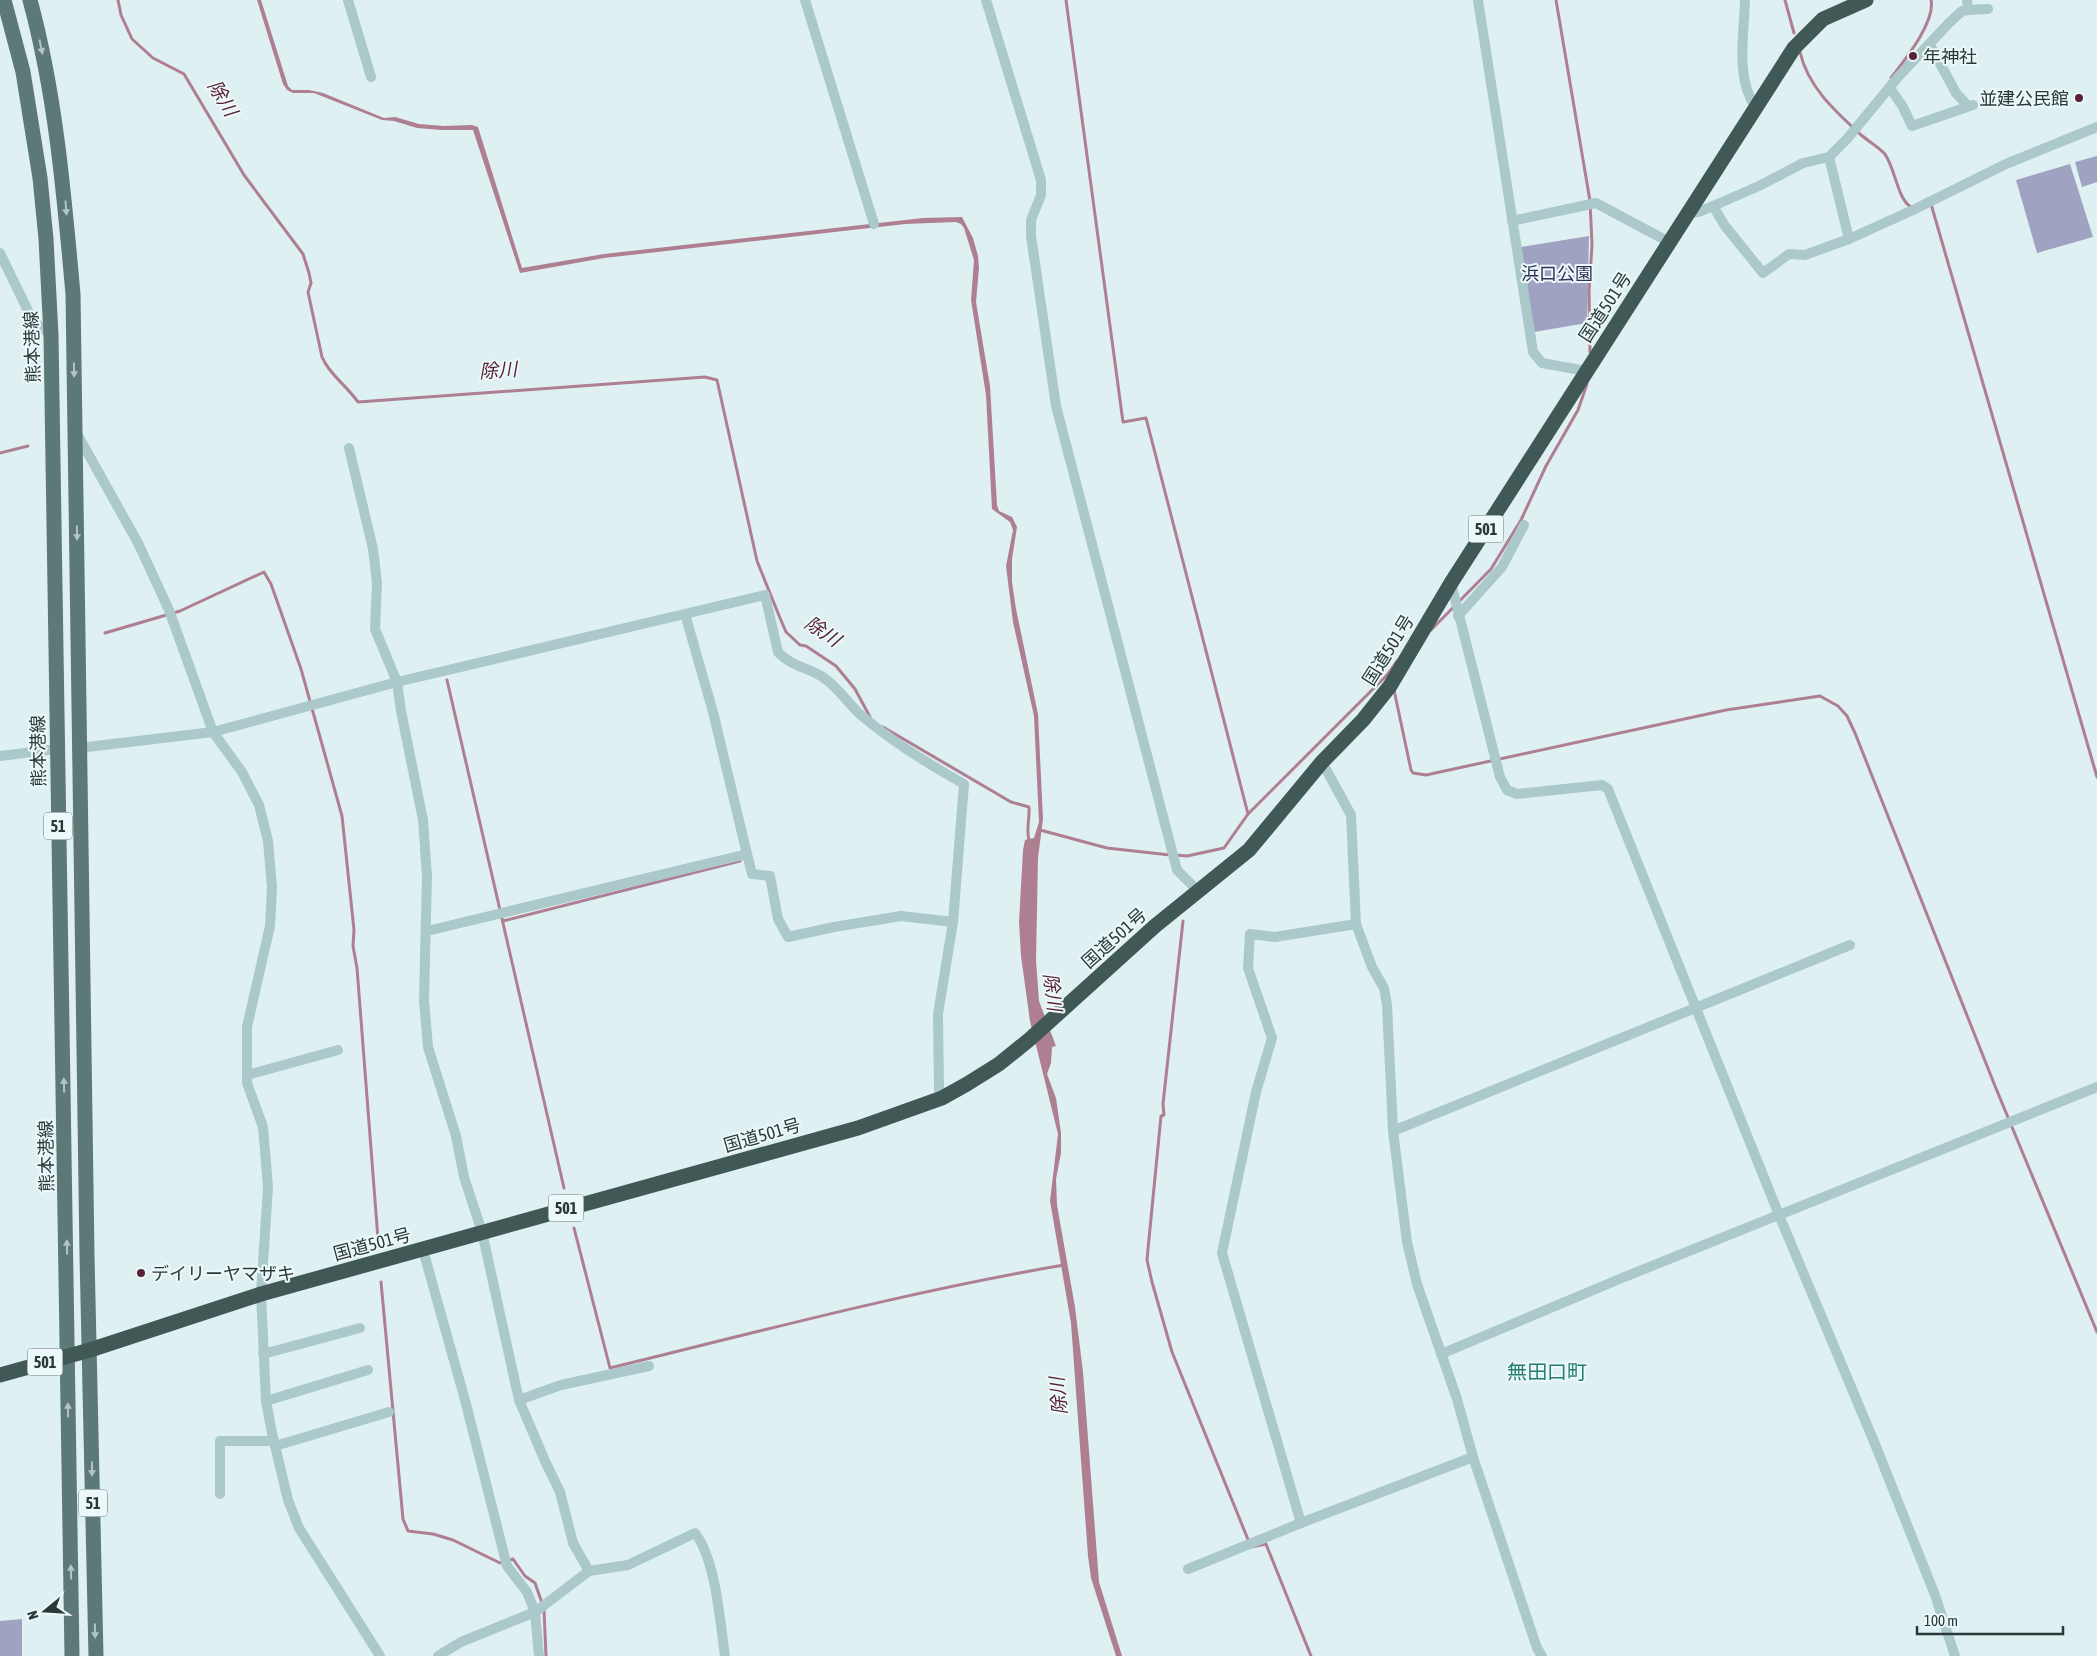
<svg xmlns="http://www.w3.org/2000/svg" width="2097" height="1656" font-family="'Asap Condensed','Noto Sans JP',sans-serif">
	<style>
		.green { fill: #9fa2c1 }
		.water { fill: #ae7f91 }
		.lines { fill: none; stroke-linecap: round; stroke-linejoin: round }
		.stream { stroke: #ae7f91; stroke-width: 3 }
		.street { stroke: #abc9ca; stroke-width: 10 }
		.primary { stroke: #5c7977; stroke-width: 15 }
		.highway { stroke: #415956; stroke-width: 15 }
		.oneway { fill: #b2c5c6 }
		.poi-dot { fill: #582134; stroke: #ecf8fa; stroke-width: 2 }
		.labels { text-anchor: middle; dominant-baseline: central; stroke-width: 4; stroke-linejoin: round; paint-order: stroke }
		.shield { fill: #ecf8fa; stroke: #647272; stroke-width: 1 }
		.shield-label { font-size: 16px; font-weight: bold; fill: #2a3837 }
		.poi-label { font-size: 18px; fill: #2a3837; stroke: #ecf8fa; text-anchor: start }
		.park-label { font-size: 18px; fill: #2f3156; stroke: #ecf8fa }
		.street-label { font-size: 18px; fill: #2a3837; stroke: #ecf8fa }
		.water-label { font-size: 19px; font-style: italic; fill: #582134; stroke: #ecf8fa }
		.quarter-label { font-size: 20px; fill: #257e6e; stroke: #ecf8fa }
	</style>
	<rect width="100%" height="100%" fill="#dff0f2"/>
	<!-- green -->
	<g class="green">
		<polygon points="2097,156 2097,182 2082,187 2075,162"/>
		<polygon points="2070,164 2093,237 2037,253 2016,180"/>
		<polygon points="1589,236 1587,323 1534,332 1521,247"/>
		<polygon points="22,1619 22,1656 0,1656 0,1621"/>
	</g>
	<!-- water -->
	<polygon class="water" points="257,0 261,0 288,86 292,90 309,90 323,93 384,118 395,117 419,124 444,126 472,125 478,127 522,268 604,254 923,218 962,217 973,238 978,256 979,268 976,302 990,386 997,505 999,511 1012,517 1017,527 1012,559 1012,582 1016,609 1038,714 1043,819 1038,858 1036,961 1039,1001 1056,1046 1052,1047 1051,1063 1047,1074 1056,1098 1061,1133 1061,1153 1056,1179 1057,1205 1075,1307 1083,1372 1099,1582 1122,1656 1116,1656 1091,1578 1088,1556 1071,1323 1050,1201 1058,1134 1030,1021 1021,956 1019,922 1023,850 1025,840 1034,838 1039,822 1034,716 1013,622 1006,566 1013,530 1010,522 992,509 986,395 971,300 974,260 964,228 961,224 956,222 905,224 604,258 520,273 473,130 442,130 417,128 394,121 382,120 314,93 293,93 287,90 283,84"/>
	<g class="lines">
		<!-- stream -->
		<g class="stream">
			<path d="M 118,0 L 121,15 L 132,39 L 153,58 L 184,74 L 244,175 L 303,254 L 309,273 L 311,283 L 308,292 L 322,357 C 329,374 347,386 358,402 L 705,377 L 717,380 L 757,561 L 780,618 L 786,632 L 800,645 L 806,646 L 836,666 L 855,689 L 870,717"/>
			<polyline points="1066,0 1123,422 1146,418 1248,814"/>
			<polyline points="1556,0 1590,201 1592,245 1589,291 1590,352"/>
			<polyline points="1785,0 1794,33"/>
			<path d="M 1800,52 C 1808,87 1835,111 1860,134 C 1868,141 1877,146 1884,153 C 1895,166 1897,199 1911,207"/>
			<path d="M 1891,78 C 1903,62 1936,22 1931,0"/>
			<polyline points="1931,204 2097,777"/>
			<polyline points="0,453 28,446"/>
			<polyline points="1431,630 1491,569 1521,520 1546,466 1578,410 1587,384"/>
			<polyline points="105,633 180,611 264,572 271,584 301,669 342,816 354,930 353,946 357,968 378,1239"/>
			<polyline points="447,680 564,1188"/>
			<polyline points="1394,690 1411,770 1413,773 1426,775 1726,710 1820,696 1838,706 1847,716 1855,733 1995,1086 2097,1332"/>
			<path d="M 883,727 L 1011,802 L 1029,807 C 1030,819 1025,832 1030,843"/>
			<polyline points="1040,830 1107,848 1170,855"/>
			<polyline points="1176,855 1187,856 1224,848 1248,814 1387,675 1397,661"/>
			<polyline points="503,921 740,861"/>
			<polyline points="1183,921 1163,1104 1164,1115 1161,1116 1148,1249 1147,1260 1152,1282 1172,1352 1249,1542"/>
			<path d="M 574,1228 L 610,1368 C 761,1331 911,1291 1064,1265"/>
			<polyline points="381,1282 403,1519 408,1531 433,1534 453,1540 500,1563 513,1559 525,1576 535,1583 542,1603"/>
			<polyline points="1251,1547 1266,1544 1311,1656"/>
			<polyline points="544,1609 546,1656"/>
		</g>
		<!-- street -->
		<g class="street">
			<polyline points="348,0 371,77"/>
			<polyline points="805,0 874,224"/>
			<polyline points="986,0 1041,180 1041,195 1031,220 1031,236 1056,406 1177,870 1198,891"/>
			<polyline points="1478,0 1533,352 1542,363 1586,371"/>
			<path d="M 1745,0 C 1744,36 1735,78 1756,108"/>
			<polyline points="1968,10 1988,9"/>
			<polyline points="1930,45 1956,93 1968,106"/>
			<polyline points="1890,88 1903,107 1912,126 1973,105"/>
			<polyline points="1713,206 1759,186 1803,163 1829,157"/>
			<polyline points="1689,213 1699,212 1713,206 1725,226 1763,273 1789,254 1805,255 1849,239 1913,210 2006,164 2097,127"/>
			<polyline points="1512,221 1596,203 1669,242"/>
			<polyline points="1849,239 1829,157 1847,139 1898,77 1949,23 1962,11 1968,10 1967,0"/>
			<polyline points="0,253 33,321 51,335"/>
			<polyline points="76,432 138,543 169,610 213,732 242,772 259,805 268,841 272,887 270,926 247,1027 247,1083 263,1127 268,1187 261,1294 266,1401 272,1433 288,1500 299,1528 380,1656"/>
			<polyline points="349,448 373,549 377,583 375,629 397,682 401,711 423,820 427,876 424,1001 428,1047 456,1136 464,1177 482,1232 519,1400 545,1461 560,1492 573,1543 589,1571"/>
			<polyline points="1451,583 1500,777 1507,790 1517,794 1602,785 1608,789 1779,1215 1875,1444 1935,1595 1955,1656"/>
			<polyline points="685,614 713,712 747,854"/>
			<polyline points="1458,616 1502,567 1524,525"/>
			<path d="M 79,748 L 213,732 L 397,682 L 765,595 L 778,652 C 790,666 810,668 824,678 C 839,688 849,705 862,716 C 894,743 928,764 964,784 L 953,922 L 938,1014 L 939,1090 L 942,1098"/>
			<polyline points="0,756 57,749"/>
			<polyline points="1322,762 1351,815 1356,924 1372,967 1384,988 1387,1005 1393,1131 1407,1242 1417,1284 1457,1399 1473,1457 1537,1648 1542,1656"/>
			<polyline points="427,931 747,854 752,874 770,876 778,919 788,937 834,927 901,916 953,922"/>
			<polyline points="247,1075 338,1050"/>
			<polyline points="1393,1131 1850,945"/>
			<polyline points="423,1250 465,1400 507,1566 527,1592 535,1612 539,1656"/>
			<polyline points="263,1354 360,1328"/>
			<polyline points="1441,1354 1622,1278 2097,1087"/>
			<polyline points="519,1400 561,1385 649,1366"/>
			<polyline points="266,1401 368,1370"/>
			<polyline points="275,1446 389,1412"/>
			<polyline points="220,1494 220,1441 273,1441"/>
			<polyline points="1301,1523 1222,1253 1256,1092 1272,1038 1248,968 1250,934 1275,937 1356,924"/>
			<polyline points="1188,1569 1301,1523 1473,1457"/>
			<path d="M 438,1656 L 461,1642 L 535,1612 L 589,1571 L 628,1565 L 695,1533 C 716,1560 720,1622 725,1656"/>
		</g>
		<!-- primary -->
		<g class="primary">
			<polyline points="4,0 23,72 40,178 46,239 51,335 72,1656"/>
			<path d="M 30,0 C 56,96 64,195 73,294 L 87,1255 L 96,1656"/>
		</g>
		<!-- highway -->
		<polyline class="highway" points="0,1375 90,1350 261,1294 858,1128 942,1098 967,1084 999,1064 1030,1039 1155,926 1249,850 1322,762 1363,720 1390,686 1451,583 1794,48 1823,19 1866,0"/>
	</g>
	<!-- one-way arrows -->
	<defs><path id="oneway-solid" d="M-6-.8H1V-3.2L6.5 0L1 3.2V.8H-6Z" transform="scale(1.25)"/></defs>
	<g class="oneway">
		<use href="#oneway-solid" transform="translate(41 47) rotate(78)"/>
		<use href="#oneway-solid" transform="translate(66 208) rotate(86)"/>
		<use href="#oneway-solid" transform="translate(74 370) rotate(89)"/>
		<use href="#oneway-solid" transform="translate(77 533) rotate(89)"/>
		<use href="#oneway-solid" transform="translate(64 1085) rotate(-91)"/>
		<use href="#oneway-solid" transform="translate(67 1247) rotate(-91)"/>
		<use href="#oneway-solid" transform="translate(68 1410) rotate(-91)"/>
		<use href="#oneway-solid" transform="translate(92 1469) rotate(89)"/>
		<use href="#oneway-solid" transform="translate(71 1572) rotate(-91)"/>
		<use href="#oneway-solid" transform="translate(95 1631) rotate(89)"/>
	</g>
	<!-- markers -->
	<g class="poi-dot">
		<circle cx="1913" cy="56" r="5"/>
		<circle cx="2079" cy="98" r="5"/>
		<circle cx="141" cy="1273" r="5"/>
	</g>
	<g class="labels">
		<!-- shield labels -->
		<g class="shield">
			<rect x="1468.5" y="515.5" width="35" height="27" rx="4"/>
			<rect x="44" y="812.5" width="28" height="27" rx="4"/>
			<rect x="548.5" y="1194.5" width="35" height="27" rx="4"/>
			<rect x="27.5" y="1348.5" width="35" height="27" rx="4"/>
			<rect x="79" y="1489.5" width="28" height="27" rx="4"/>
		</g>
		<g class="shield-label">
			<text x="1486" y="529">501</text>
			<text x="58" y="826">51</text>
			<text x="566" y="1208">501</text>
			<text x="45" y="1362">501</text>
			<text x="93" y="1503">51</text>
		</g>
		<!-- poi labels -->
		<g class="poi-label">
			<text x="1923" y="56">年神社</text>
			<text x="2069" y="98" text-anchor="end">並建公民館</text>
			<text x="151" y="1273">デイリーヤマザキ</text>
		</g>
		<!-- park labels -->
		<g class="park-label">
			<text x="1557" y="273">浜口公園</text>
		</g>
		<!-- street labels -->
		<g class="street-label">
			<text transform="translate(1605 307) rotate(-57)">国道501号</text>
			<text transform="translate(32 347) rotate(-92)">熊本港線</text>
			<text transform="translate(1388 650) rotate(-58)">国道501号</text>
			<text transform="translate(38 751) rotate(-91)">熊本港線</text>
			<text transform="translate(1114 938) rotate(-42)">国道501号</text>
			<text transform="translate(762 1135) rotate(-16)">国道501号</text>
			<text transform="translate(46 1156) rotate(-91)">熊本港線</text>
			<text transform="translate(372 1244) rotate(-15)">国道501号</text>
		</g>
		<!-- water labels -->
		<g class="water-label">
			<text transform="translate(223 98) rotate(59)">除川</text>
			<text transform="translate(498 370) rotate(-4)">除川</text>
			<text transform="translate(823 631) rotate(34)">除川</text>
			<text transform="translate(1053 992) rotate(83)">除川</text>
			<text transform="translate(1058 1396) rotate(-95)">除川</text>
		</g>
		<!-- quarter labels -->
		<g class="quarter-label">
			<text x="1547" y="1371">無田口町</text>
		</g>
	</g>
	<!-- north arrow -->
	<g transform="translate(45 1611) rotate(252)" stroke="#ecf8fa" stroke-width="4" paint-order="stroke">
	<path d="M0-4L9 19L0 12L-9 19Z" fill="#2a3837"/>
	<text y="-8" font-size="14" font-weight="bold" text-anchor="middle" fill="#2a3837">N</text>
	</g>
	<!-- scale -->
	<path d="M1917 1626v8h146v-8" fill="none" stroke="#2a3837" stroke-width="2.5"/>
	<text x="1924" y="1626" font-size="15" fill="#2a3837" stroke="#ecf8fa" stroke-width="4" paint-order="stroke">100 m</text>
</svg>
